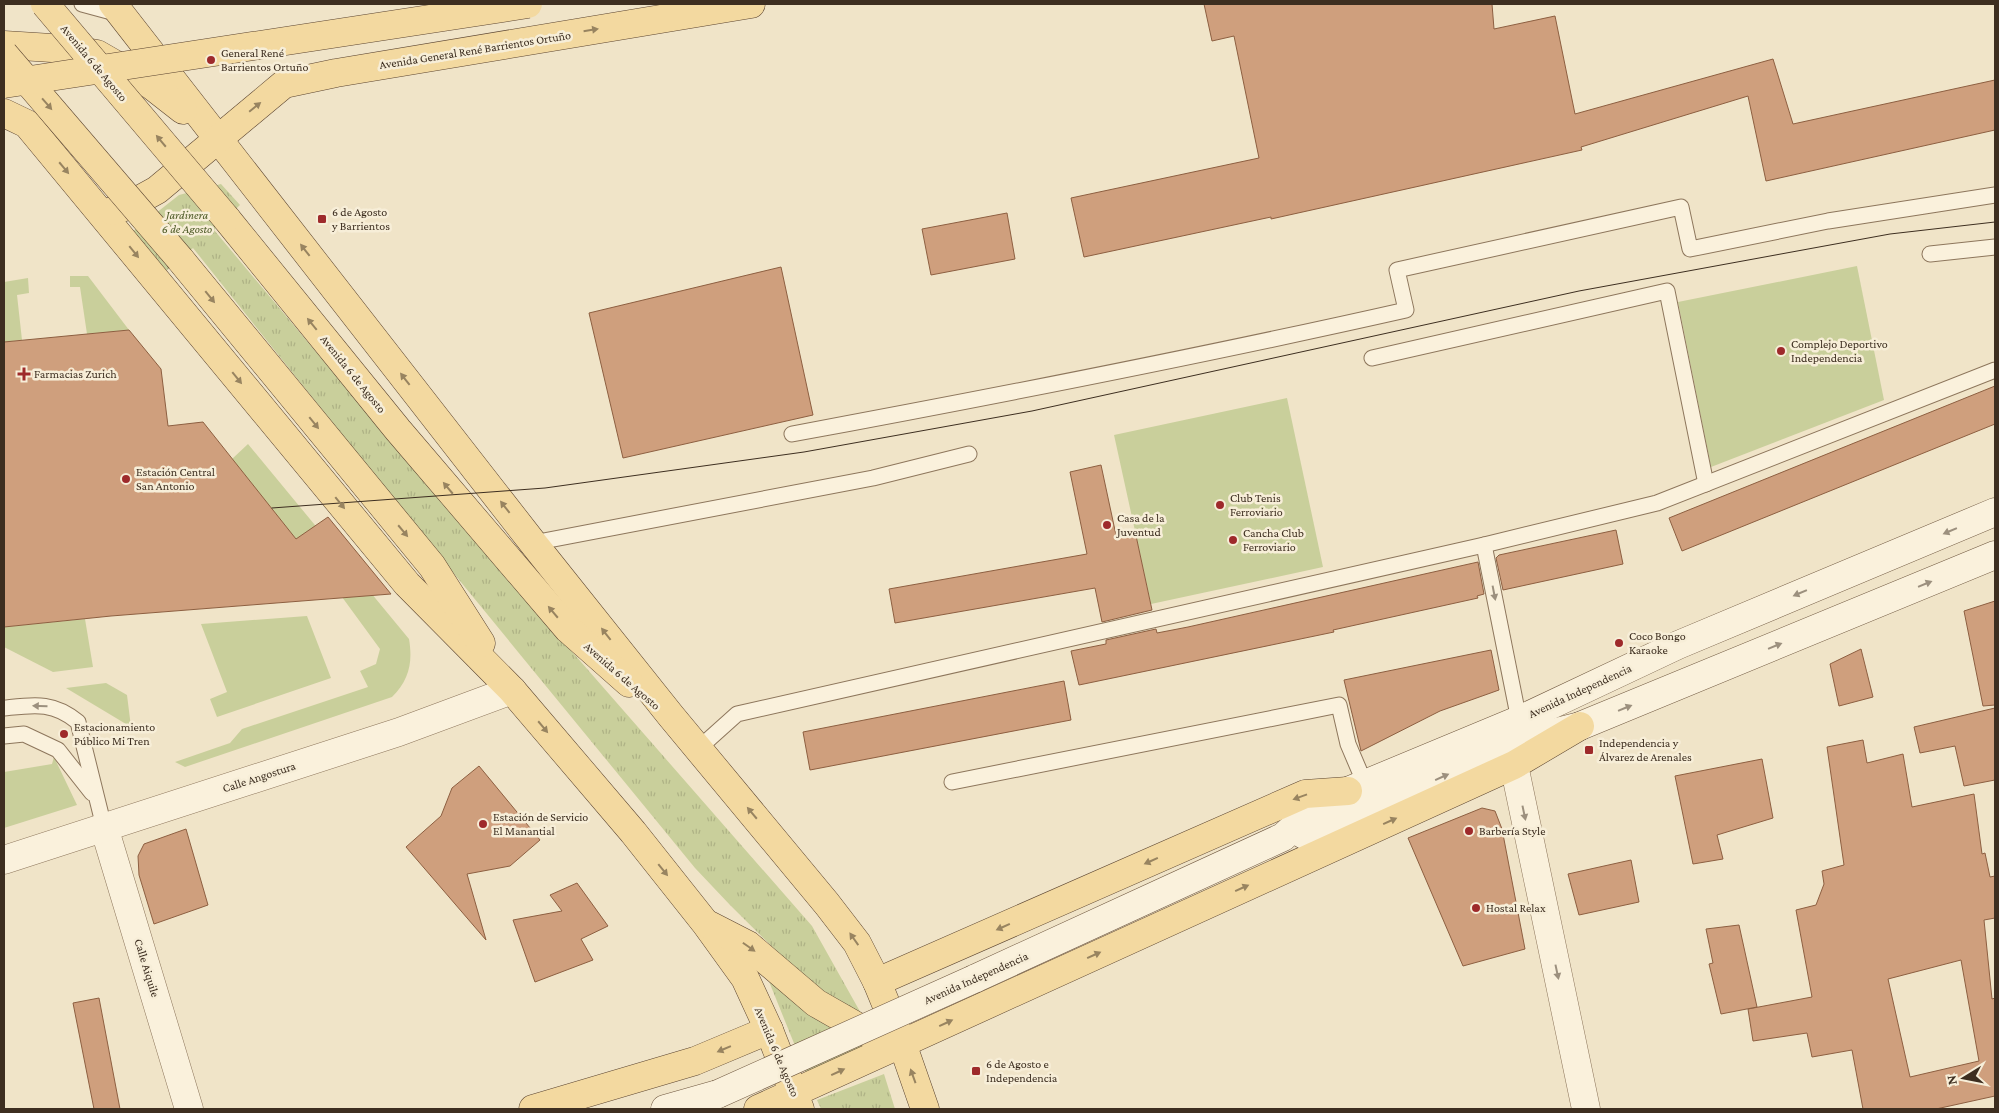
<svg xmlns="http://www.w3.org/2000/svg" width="1999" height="1113" font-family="'Crimson Pro',serif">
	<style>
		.green { fill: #c9cf9b }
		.park { fill: url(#park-tufts) }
		.building { fill: #cf9f7d; stroke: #8d5f41; fill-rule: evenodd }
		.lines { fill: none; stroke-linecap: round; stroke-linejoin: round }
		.service-casing { stroke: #8d765c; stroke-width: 17 }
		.minor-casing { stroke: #8d765c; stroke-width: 29 }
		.secondary-casing { stroke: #6f573f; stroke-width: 29 }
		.primary-casing { stroke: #5b4430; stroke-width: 29 }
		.service { stroke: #faf1dc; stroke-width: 15 }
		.minor { stroke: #faf1dc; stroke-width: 28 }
		.secondary { stroke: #faf1dc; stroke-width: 28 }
		.primary { stroke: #f3d9a0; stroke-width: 28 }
		.tram { stroke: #3d2e20; stroke-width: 1 }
		.secondary-bridge-casing { stroke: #6f573f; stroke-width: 29; stroke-linecap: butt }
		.primary-bridge-casing { stroke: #5b4430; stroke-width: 29; stroke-linecap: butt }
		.secondary-bridge { stroke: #faf1dc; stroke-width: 28 }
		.primary-bridge { stroke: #f3d9a0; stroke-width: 28 }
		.oneway { fill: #988460 }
		.oneway2 { fill: #9c907e }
		.poi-dot { fill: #9e2a2b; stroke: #f7eed8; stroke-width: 2 }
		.labels { text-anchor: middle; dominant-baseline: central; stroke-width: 5; stroke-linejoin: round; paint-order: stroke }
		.street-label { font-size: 12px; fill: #3d2e20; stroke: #f7eed8 }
		.poi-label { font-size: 12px; fill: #3d2e20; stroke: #f7eed8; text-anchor: start }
		.park-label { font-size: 12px; font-style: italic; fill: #4d5a26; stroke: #f7eed8 }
	</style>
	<defs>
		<pattern id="park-tufts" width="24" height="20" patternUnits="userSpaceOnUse" patternTransform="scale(1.25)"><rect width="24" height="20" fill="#c9cf9b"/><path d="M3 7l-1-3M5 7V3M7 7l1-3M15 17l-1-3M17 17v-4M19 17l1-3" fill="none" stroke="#aeb285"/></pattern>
	</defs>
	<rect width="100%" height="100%" fill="#f0e4c8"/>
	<!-- green -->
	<g class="green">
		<polygon points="1857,266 1884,400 1711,467 1678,302"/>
		<polygon points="70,276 88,276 129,330 87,334 80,287 70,287"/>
		<polygon points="28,278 29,293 17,295 22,340 4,342 4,282"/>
		<polygon points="1287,398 1323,567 1151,604 1114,435"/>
		<path d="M 248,444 L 409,639 C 413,663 409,680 392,697 L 185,767 L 175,762 L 230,743 L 242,729 L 368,687 L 360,671 L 376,664 L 380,649 L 342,597 L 232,459 Z"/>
		<polygon points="307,616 331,678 217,717 210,699 227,692 201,624"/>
		<polygon points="85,619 93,667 53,672 4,647 4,627"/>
		<polygon points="106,683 127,695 131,727 66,688"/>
		<polygon points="54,757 77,805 4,828 4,772 52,764"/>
	</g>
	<!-- park -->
	<g class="park">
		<polygon points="221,184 240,205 214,230 455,518 812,926 867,1024 824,998 730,905 695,868 419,531 193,248 166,271 132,232 179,195"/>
		<polygon points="766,974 871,1045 806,1073"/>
		<polygon points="884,1074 895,1109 821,1109 817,1100"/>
	</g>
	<!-- building -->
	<g class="building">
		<polygon points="1204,4 1492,4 1494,29 1555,16 1575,114 1773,59 1793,124 1995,80 1995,130 1766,181 1748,96 1581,147 1582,150 1271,219 1271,217 1084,257 1071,198 1259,158 1234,36 1212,41"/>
		<polygon points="1007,213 1015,259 931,275 922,229"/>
		<polygon points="781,267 813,415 623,458 589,313"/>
		<polygon points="129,330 161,369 168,426 203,422 296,539 328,517 391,594 111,616 4,627 4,342"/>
		<polygon points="1995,386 1995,424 1682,551 1669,518"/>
		<polygon points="1101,465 1116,535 1135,531 1152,610 1102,622 1095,588 895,623 889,589 1087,554 1070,472"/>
		<polygon points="1616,530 1623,564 1503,590 1496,558 1499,555"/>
		<polygon points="1478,562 1484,594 1477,596 1478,598 1333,630 1334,632 1079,685 1071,651 1106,644 1106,640 1156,629 1157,633 1188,627"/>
		<polygon points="1995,601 1995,705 1983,706 1964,611"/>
		<polygon points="1861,649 1873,697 1839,706 1830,664"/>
		<polygon points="1491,650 1499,690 1440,711 1361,751 1344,680"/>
		<polygon points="1064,681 1071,720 810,770 803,732"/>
		<polygon points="1995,708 1995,780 1964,786 1955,746 1920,753 1914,727"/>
		<path d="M 1863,740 L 1867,763 L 1903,754 L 1912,807 L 1974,794 L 1982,854 L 1985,853 L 1990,877 L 1995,876 L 1995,918 L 1984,920 L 1992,999 L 1995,998 L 1995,1096 L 1936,1109 L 1863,1109 L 1852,1050 L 1812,1057 L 1807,1033 L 1753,1041 L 1748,1009 L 1812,997 L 1796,910 L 1816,905 L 1824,884 L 1822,871 L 1844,865 L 1827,747 ZM 1961,960 L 1979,1061 L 1910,1077 L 1888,979 Z"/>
		<polygon points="1762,759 1773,818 1717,835 1723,859 1693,864 1675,776"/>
		<polygon points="479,766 540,840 510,866 467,874 486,940 406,847 441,816 452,788"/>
		<polygon points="1482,808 1495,811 1502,829 1525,949 1463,966 1408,838"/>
		<polygon points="186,829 208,905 154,924 139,875 138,856 144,844"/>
		<polygon points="1631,860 1639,902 1579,915 1568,874"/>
		<polygon points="577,883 608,926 581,939 593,960 535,982 513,920 562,911 550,895"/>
		<polygon points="1739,925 1757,1007 1721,1014 1709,964 1713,963 1706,929"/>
		<polygon points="99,998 120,1109 94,1109 73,1003"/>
	</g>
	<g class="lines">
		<defs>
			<g id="service">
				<polyline points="82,4 119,14"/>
				<polyline points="1930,254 1995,247"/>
				<polyline points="1372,358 1667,291 1706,484"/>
				<path d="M 792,434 C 997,396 1202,356 1406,310 L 1397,270 L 1681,207 L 1690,249 L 1828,221 L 1995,195"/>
				<polyline points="533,543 873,478 969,454"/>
				<polyline points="1484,545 1519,720"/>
				<path d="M 4,708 C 33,705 53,701 78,722 L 104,827"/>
				<polyline points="4,736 24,734 58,750 92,793"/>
				<polyline points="698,749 737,714 1484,545 1657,503 1995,370"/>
				<polyline points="952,782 1339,705 1348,744 1365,784"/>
			</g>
			<g id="minor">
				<polyline points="1514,765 1586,1109"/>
				<polyline points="104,827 189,1109"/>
				<polyline points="4,860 399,732 512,690"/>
			</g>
			<g id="secondary">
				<polyline points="1304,835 1312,834 1526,740 1580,726 1995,555"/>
				<polyline points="974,979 1283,837 1303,819 1320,812 1348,791 1519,720 1678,645 1995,512"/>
				<polyline points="665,1109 718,1094"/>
			</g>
			<g id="primary">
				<polyline points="113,4 533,543 671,716 827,904 857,943 877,982 902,1043 925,1109"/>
				<polyline points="4,45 68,49 97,54 151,85 183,110"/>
				<polyline points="4,113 27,124 407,584 512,690 633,832 706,924 745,978 769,1030 800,1109"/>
				<polyline points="112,211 128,206 157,190 284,84 336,73 751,4"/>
				<polyline points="226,218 398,430 568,629 629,683"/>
				<polyline points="180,259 432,566 481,643"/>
				<polyline points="709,925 748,945 816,1003 872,1035 881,1038"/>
				<polyline points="877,982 1305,794 1348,791"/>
				<polyline points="533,1109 695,1061 769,1030"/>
				<polyline points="758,1109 1514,765 1580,726"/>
			</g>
		</defs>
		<!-- service casing -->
		<use href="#service" class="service-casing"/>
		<!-- minor casing -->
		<use href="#minor" class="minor-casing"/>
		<!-- secondary casing -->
		<use href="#secondary" class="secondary-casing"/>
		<!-- primary casing -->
		<use href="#primary" class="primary-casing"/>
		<!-- service -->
		<use href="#service" class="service"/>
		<!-- minor -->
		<use href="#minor" class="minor"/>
		<!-- secondary -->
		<use href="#secondary" class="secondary"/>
		<!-- primary -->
		<use href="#primary" class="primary"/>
		<!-- tram -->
		<polyline class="tram" points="272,508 545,488 804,452 1032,411 1579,291 1890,234 1995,222"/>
		<defs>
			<polyline id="secondary-bridge" points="718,1094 974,979"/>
			<g id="primary-bridge">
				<polyline points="45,4 226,218"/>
				<polyline points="4,54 180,259"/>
				<polyline points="4,84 528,4"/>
			</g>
		</defs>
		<!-- secondary-bridge casing -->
		<use href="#secondary-bridge" class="secondary-bridge-casing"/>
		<!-- primary-bridge casing -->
		<use href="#primary-bridge" class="primary-bridge-casing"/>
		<!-- secondary-bridge -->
		<use href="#secondary-bridge" class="secondary-bridge"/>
		<!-- primary-bridge -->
		<use href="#primary-bridge" class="primary-bridge"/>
	</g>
	<!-- one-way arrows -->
	<defs><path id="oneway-solid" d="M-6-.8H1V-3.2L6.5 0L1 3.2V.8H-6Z" transform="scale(1.25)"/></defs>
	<g class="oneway">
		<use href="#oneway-solid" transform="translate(591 30) rotate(-9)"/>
		<use href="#oneway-solid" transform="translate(47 104) rotate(49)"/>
		<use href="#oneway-solid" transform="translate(255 107) rotate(-39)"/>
		<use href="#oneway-solid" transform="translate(161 141) rotate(-130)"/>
		<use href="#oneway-solid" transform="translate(64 168) rotate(50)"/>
		<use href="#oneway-solid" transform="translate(305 250) rotate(-128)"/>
		<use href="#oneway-solid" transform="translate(134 252) rotate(51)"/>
		<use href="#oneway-solid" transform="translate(210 297) rotate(51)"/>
		<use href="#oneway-solid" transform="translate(312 324) rotate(-129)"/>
		<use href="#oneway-solid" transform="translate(237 378) rotate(51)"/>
		<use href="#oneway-solid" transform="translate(405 379) rotate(-128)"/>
		<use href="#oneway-solid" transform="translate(314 423) rotate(51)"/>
		<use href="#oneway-solid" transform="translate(448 488) rotate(-130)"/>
		<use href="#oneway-solid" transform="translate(340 503) rotate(51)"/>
		<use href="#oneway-solid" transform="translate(505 507) rotate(-128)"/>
		<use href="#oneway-solid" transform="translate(403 531) rotate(50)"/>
		<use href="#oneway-solid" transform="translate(553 612) rotate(-130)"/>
		<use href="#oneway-solid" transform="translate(606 634) rotate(-128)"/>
		<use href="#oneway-solid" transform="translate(543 727) rotate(50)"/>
		<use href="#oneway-solid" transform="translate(1300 797) rotate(160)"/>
		<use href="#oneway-solid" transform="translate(752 813) rotate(-130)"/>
		<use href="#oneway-solid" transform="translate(1390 821) rotate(-24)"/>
		<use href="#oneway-solid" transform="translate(1151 861) rotate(156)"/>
		<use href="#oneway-solid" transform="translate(663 870) rotate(51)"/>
		<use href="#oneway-solid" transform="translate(1242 888) rotate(-24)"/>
		<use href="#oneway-solid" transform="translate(1003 927) rotate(156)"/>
		<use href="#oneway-solid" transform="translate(854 939) rotate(-125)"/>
		<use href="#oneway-solid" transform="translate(749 947) rotate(35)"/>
		<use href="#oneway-solid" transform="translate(1094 955) rotate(-24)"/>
		<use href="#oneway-solid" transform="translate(946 1023) rotate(-25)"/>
		<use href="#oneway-solid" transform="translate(724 1049) rotate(157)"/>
		<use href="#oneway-solid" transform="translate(838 1072) rotate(-25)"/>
		<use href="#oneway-solid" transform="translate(913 1076) rotate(-110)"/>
	</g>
	<g class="oneway2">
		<use href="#oneway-solid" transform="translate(1950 531) rotate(157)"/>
		<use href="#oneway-solid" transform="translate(1925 584) rotate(-22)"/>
		<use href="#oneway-solid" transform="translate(1494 593) rotate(79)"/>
		<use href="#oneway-solid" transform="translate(1800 593) rotate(157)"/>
		<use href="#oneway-solid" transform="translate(1775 646) rotate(-22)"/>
		<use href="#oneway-solid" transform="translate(40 706) rotate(-178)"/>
		<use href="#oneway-solid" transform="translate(1625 708) rotate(-22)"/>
		<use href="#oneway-solid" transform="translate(1442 777) rotate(-24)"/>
		<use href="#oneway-solid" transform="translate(1524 813) rotate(78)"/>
		<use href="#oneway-solid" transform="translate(1557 972) rotate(78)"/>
	</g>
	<!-- markers -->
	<g class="poi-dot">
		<circle cx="211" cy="60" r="5"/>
		<rect x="317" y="214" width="10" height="10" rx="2.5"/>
		<circle cx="1781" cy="351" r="5"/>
		<path d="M21.5 366.5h5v5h5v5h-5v5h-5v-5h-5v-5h5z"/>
		<circle cx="126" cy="479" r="5"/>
		<circle cx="1220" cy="505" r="5"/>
		<circle cx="1107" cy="525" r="5"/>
		<circle cx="1233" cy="540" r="5"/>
		<circle cx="1619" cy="643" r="5"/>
		<circle cx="64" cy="734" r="5"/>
		<rect x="1584" y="745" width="10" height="10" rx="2.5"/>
		<circle cx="483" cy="824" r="5"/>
		<circle cx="1469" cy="831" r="5"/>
		<circle cx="1476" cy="908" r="5"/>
		<rect x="971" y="1066" width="10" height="10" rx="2.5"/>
	</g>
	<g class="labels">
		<!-- street labels -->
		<g class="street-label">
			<text transform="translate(475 50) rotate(-9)">Avenida General René Barrientos Ortuño</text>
			<text transform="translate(94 63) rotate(50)">Avenida 6 de Agosto</text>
			<text transform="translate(353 374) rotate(51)">Avenida 6 de Agosto</text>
			<text transform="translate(622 676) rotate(41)">Avenida 6 de Agosto</text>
			<text transform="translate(1580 691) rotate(-25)">Avenida Independencia</text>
			<text transform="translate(259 777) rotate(-18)">Calle Angostura</text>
			<text transform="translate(147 968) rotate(73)">Calle Aiquile</text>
			<text transform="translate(976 978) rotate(-24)">Avenida Independencia</text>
			<text transform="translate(777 1052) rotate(67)">Avenida 6 de Agosto</text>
		</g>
		<!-- poi labels -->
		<g class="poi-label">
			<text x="221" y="53">General René<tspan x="221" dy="14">Barrientos Ortuño</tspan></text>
			<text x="332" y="212">6 de Agosto<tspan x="332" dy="14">y Barrientos</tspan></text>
			<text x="1791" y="344">Complejo Deportivo<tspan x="1791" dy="14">Independencia</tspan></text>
			<text x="34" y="374">Farmacias Zurich</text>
			<text x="136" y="472">Estación Central<tspan x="136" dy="14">San Antonio</tspan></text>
			<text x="1230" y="498">Club Tenis<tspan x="1230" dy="14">Ferroviario</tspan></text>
			<text x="1117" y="518">Casa de la<tspan x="1117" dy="14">Juventud</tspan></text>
			<text x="1243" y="533">Cancha Club<tspan x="1243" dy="14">Ferroviario</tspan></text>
			<text x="1629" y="636">Coco Bongo<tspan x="1629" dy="14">Karaoke</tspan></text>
			<text x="74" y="727">Estacionamiento<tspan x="74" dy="14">Público Mi Tren</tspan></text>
			<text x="1599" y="743">Independencia y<tspan x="1599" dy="14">Álvarez de Arenales</tspan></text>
			<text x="493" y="817">Estación de Servicio<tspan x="493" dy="14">El Manantial</tspan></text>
			<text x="1479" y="831">Barbería Style</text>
			<text x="1486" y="908">Hostal Relax</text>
			<text x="986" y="1064">6 de Agosto e<tspan x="986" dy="14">Independencia</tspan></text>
		</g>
		<!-- park labels -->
		<g class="park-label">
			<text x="187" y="215">Jardinera<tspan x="187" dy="14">6 de Agosto</tspan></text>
		</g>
	</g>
	<!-- border -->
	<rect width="1999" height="1113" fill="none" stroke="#3d2e20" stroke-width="10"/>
	<!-- north arrow -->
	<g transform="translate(1964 1078) rotate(260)" stroke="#f7eed8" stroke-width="4" paint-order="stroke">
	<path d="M0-4L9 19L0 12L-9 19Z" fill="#3d2e20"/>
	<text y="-8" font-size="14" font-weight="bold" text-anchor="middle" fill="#3d2e20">N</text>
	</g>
</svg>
